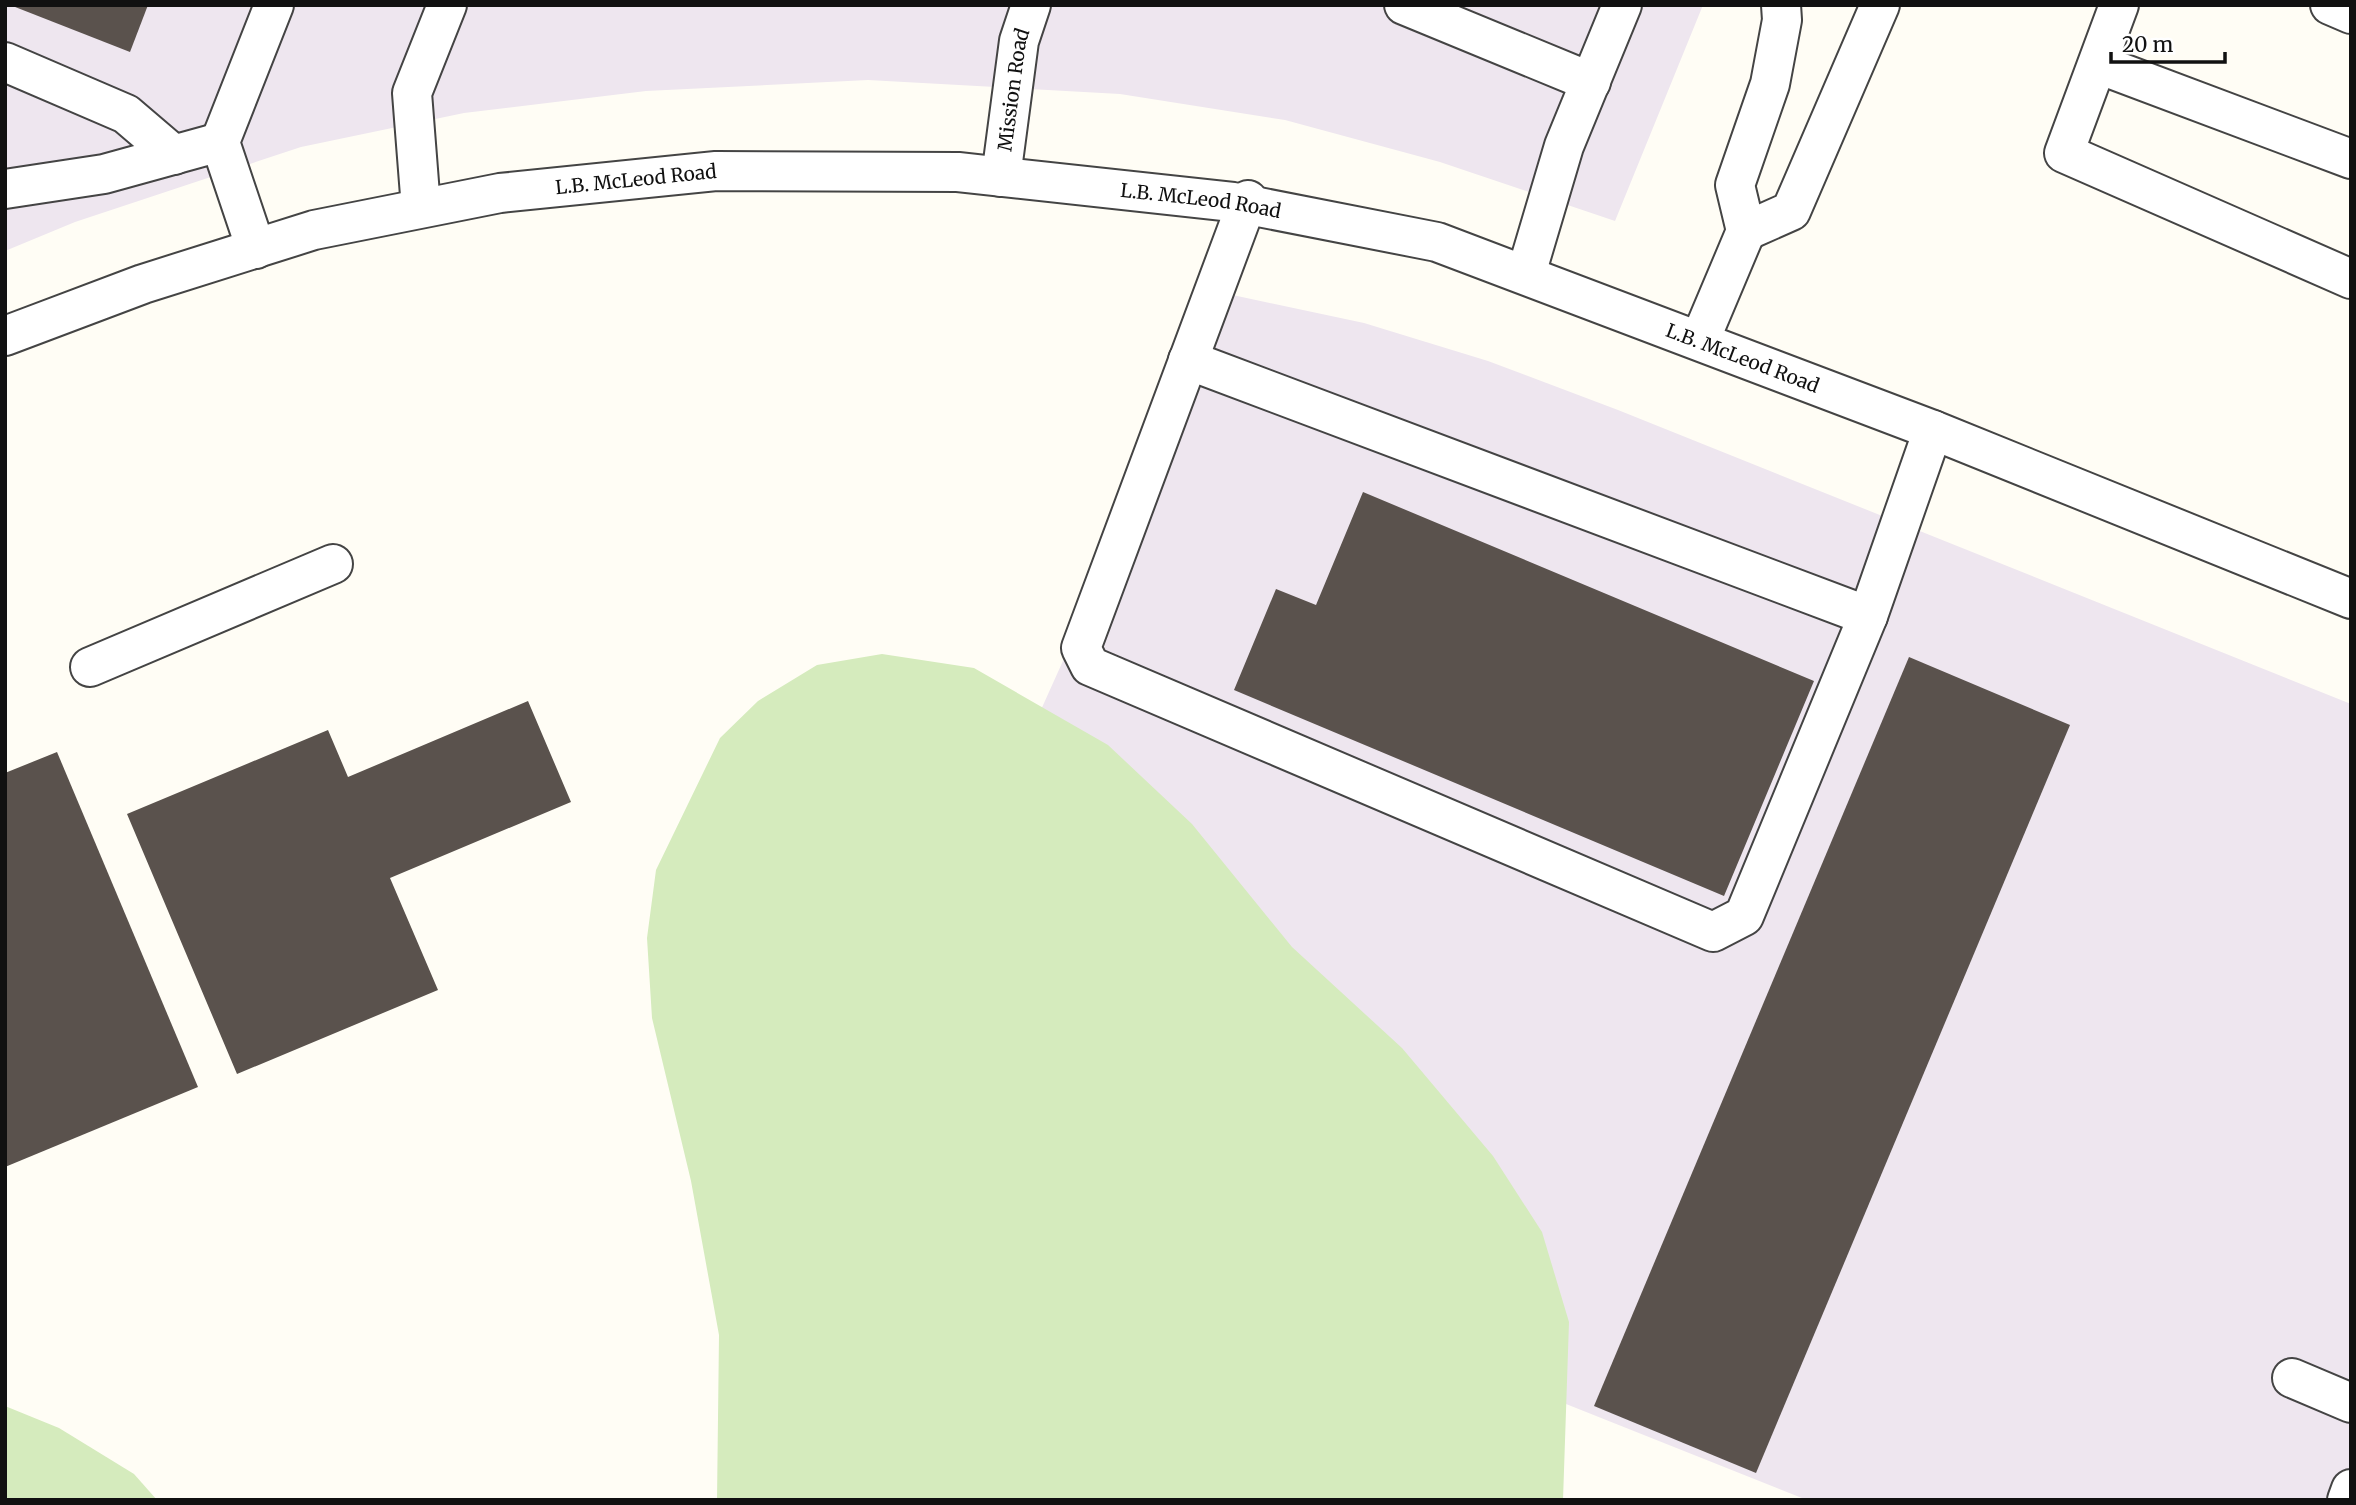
<svg xmlns="http://www.w3.org/2000/svg" width="2356" height="1505" font-family="Merriweather,serif">
	<style>
		.industrial { fill: #eee6ef }
		.green { fill: #d5ebbd }
		.building { fill: #5a524d }
		.lines { fill: none; stroke-linecap: round; stroke-linejoin: round }
		.minor-casing { stroke: #444; stroke-width: 42 }
		.minor { stroke: #fff; stroke-width: 38 }
		.labels { text-anchor: middle; dominant-baseline: central; stroke-width: 7; stroke-linejoin: round; paint-order: stroke }
		.street-label { font-size: 19px; fill: #111; stroke: #fff }
	</style>
	<rect width="100%" height="100%" fill="#fffdf5"/>
	<!-- industrial -->
	<g class="industrial">
		<polygon points="5,5 1703,5 1615,221 1440,162 1285,120 1120,94 868,80 646,91 464,113 301,147 75,222 5,251"/>
		<polygon points="1228,294 1364,323 1488,361 1618,410 2351,704 2351,1500 1807,1500 1252,1279 825,1190"/>
	</g>
	<!-- green -->
	<g class="green">
		<polygon points="882,654 974,668 1108,745 1192,824 1292,947 1402,1048 1493,1156 1542,1232 1569,1322 1563,1500 717,1500 719,1335 691,1181 652,1018 647,938 656,870 720,738 758,701 817,665"/>
		<polygon points="5,1406 59,1428 134,1474 157,1500 5,1500"/>
	</g>
	<!-- building -->
	<g class="building">
		<polygon points="10,5 148,5 130,52"/>
		<polygon points="1363,492 1814,681 1724,896 1234,690 1276,589 1316,605"/>
		<polygon points="1909,657 2070,725 1756,1473 1594,1406"/>
		<polygon points="528,701 571,802 390,878 438,990 237,1074 127,814 328,730 348,777"/>
		<polygon points="57,752 198,1087 5,1167 5,773"/>
	</g>
	<g class="lines">
		<defs>
			<g id="minor">
				<polyline points="1404,5 1591,82"/>
				<polyline points="2119,5 2064,153 2351,279"/>
				<polyline points="2330,5 2351,14"/>
				<polyline points="5,62 126,114 174,155"/>
				<polyline points="2098,64 2351,159"/>
				<path id="s1" d="M 1001,177 L 1019,41 L 1031,5"/>
				<polyline points="5,189 104,174 220,142"/>
				<polyline points="1248,200 1081,648 1090,666 1713,932 1744,916 1868,616 1933,430"/>
				<polyline points="421,208 412,93 447,5"/>
				<polyline points="1746,231 1791,211 1880,5"/>
				<polyline points="256,249 220,142 274,5"/>
				<polyline points="1526,274 1564,146 1622,5"/>
				<path id="s2" d="M 5,336 L 143,284 L 314,230 L 500,193 L 716,171 L 958,172 L 1233,202 L 1437,242 L 1933,430 L 2351,599"/>
				<polyline points="1700,340 1746,231 1735,185 1770,84 1782,20 1781,5"/>
				<polyline points="1188,360 1868,616"/>
				<polyline points="90,667 333,564"/>
				<polyline points="2292,1378 2351,1403"/>
				<polyline points="2347,1500 2351,1489"/>
			</g>
		</defs>
		<!-- minor casing -->
		<use href="#minor" class="minor-casing"/>
		<!-- minor -->
		<use href="#minor" class="minor"/>
	</g>
	<g class="labels">
		<!-- street labels -->
		<g class="street-label">
			<text stroke="none"><textPath href="#s1" startOffset="88">Mission Road</textPath></text>
			<text stroke="none"><textPath href="#s2" startOffset="653">L.B. McLeod Road</textPath></text>
			<text stroke="none"><textPath href="#s2" startOffset="1220">L.B. McLeod Road</textPath></text>
			<text stroke="none"><textPath href="#s2" startOffset="1787">L.B. McLeod Road</textPath></text>
		</g>
	</g>
	<!-- border -->
	<rect width="2356" height="1505" fill="none" stroke="#111111" stroke-width="14"/>
	<!-- scale -->
	<path d="M2111 52v10h114v-10" fill="none" stroke="#111111" stroke-width="3.5"/>
	<text x="2122" y="52" font-size="21" fill="#111111" stroke="#ffffff" stroke-width="5" paint-order="stroke">20 m</text>
</svg>
